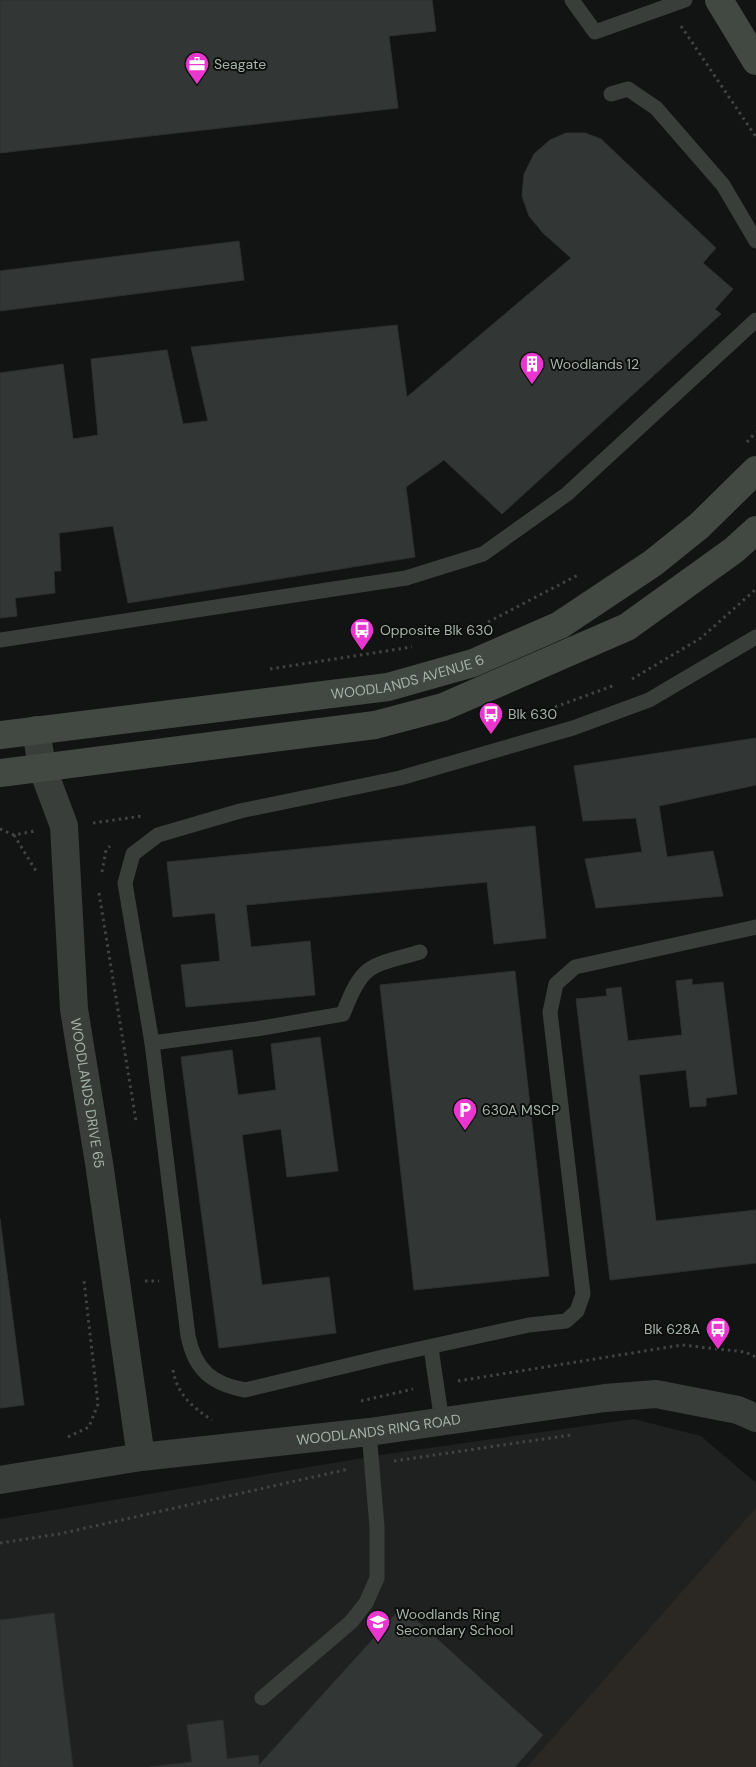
<svg xmlns="http://www.w3.org/2000/svg" width="756" height="1767" font-family="'DM Sans',sans-serif">
	<style>
		.built { fill: #1f2120 }
		.green { fill: #2b2823 }
		.building { fill: #323634; stroke: #2d302e }
		.lines { fill: none; stroke-linecap: round; stroke-linejoin: round }
		.path { stroke: #3e453f; stroke-width: 3; stroke-dasharray: 2.5 4; stroke-linecap: butt }
		.lane { stroke: #393e3a; stroke-width: 15 }
		.street { stroke: #393e3a; stroke-width: 28 }
		.secondary { stroke: #424943; stroke-width: 28 }
		.labels { text-anchor: middle; dominant-baseline: central; stroke-width: 4; stroke-linejoin: round; paint-order: stroke }
		.poi-label { font-size: 14px; fill: #a5b4a7; stroke: #0d0f0e; text-anchor: start }
		.street-label { font-size: 14px; fill: #a5b4a7; stroke: #0d0f0e }
	</style>
	<rect width="100%" height="100%" fill="#121413"/>
	<!-- built -->
	<polygon class="built" points="634,1419 701,1436 756,1483 756,1767 0,1767 0,1519 387,1454"/>
	<!-- green -->
	<polygon class="green" points="756,1508 756,1767 527,1767"/>
	<!-- building -->
	<g class="building">
		<polygon points="0,0 432,0 436,31 389,36 398,108 0,153"/>
		<polygon points="566,133 585,133 601,139 716,248 703,263 733,289 715,309 721,314 502,514 444,460 406,487 415,557 128,603 113,526 59,533 61,571 54,571 55,593 15,598 17,616 0,618 0,373 63,364 73,439 98,435 91,359 167,350 183,424 208,421 191,347 397,325 407,397 571,258 543,233 529,216 522,196 524,174 534,154 550,140"/>
		<polygon points="239,241 244,280 0,311 0,271"/>
		<polygon points="756,738 756,785 659,806 667,857 713,851 723,896 596,908 585,859 642,852 636,818 583,821 574,766"/>
		<polygon points="535,826 546,938 494,944 487,882 246,905 251,947 310,941 315,995 186,1007 181,965 220,961 215,913 173,917 167,862"/>
		<polygon points="515,971 549,1276 414,1290 380,985"/>
		<polygon points="692,979 692,985 723,982 737,1094 706,1098 706,1106 690,1107 686,1070 639,1075 656,1221 756,1210 756,1263 610,1280 576,999 607,996 606,989 621,987 628,1041 682,1035 676,981"/>
		<polygon points="320,1037 338,1171 287,1177 281,1129 242,1135 262,1285 329,1277 336,1333 219,1348 181,1057 232,1050 238,1095 276,1090 271,1044"/>
		<polygon points="0,1219 24,1405 0,1408"/>
		<polygon points="402,1607 543,1735 515,1767 150,1767 192,1762 187,1725 223,1720 227,1759 258,1755 259,1765"/>
		<polygon points="54,1613 73,1767 0,1767 0,1620"/>
	</g>
	<g class="lines">
		<!-- path -->
		<g class="path">
			<polyline points="681,26 756,137"/>
			<polyline points="747,442 756,432"/>
			<polyline points="488,622 580,574"/>
			<polyline points="270,669 412,647"/>
			<polyline points="632,679 701,638 756,589"/>
			<polyline points="555,707 615,685"/>
			<polyline points="93,823 142,816"/>
			<polyline points="0,829 14,835 35,831"/>
			<polyline points="14,835 36,871"/>
			<polyline points="102,872 106,850 110,846"/>
			<polyline points="99,893 136,1121"/>
			<polyline points="145,1281 159,1281"/>
			<path d="M 173,1370 C 177,1394 192,1407 212,1420"/>
			<polyline points="458,1381 682,1345 745,1352 756,1357"/>
			<polyline points="361,1401 413,1389"/>
			<polyline points="68,1437 89,1427 98,1404 84,1281"/>
			<polyline points="394,1461 571,1435"/>
			<polyline points="0,1543 59,1534 349,1469"/>
		</g>
		<!-- lane -->
		<g class="lane">
			<polyline points="572,0 595,32 685,0"/>
			<polyline points="611,94 628,89 656,108 723,185 756,241"/>
			<path d="M 756,637 L 649,700 L 573,728 L 400,778 L 240,811 L 158,835 L 133,854 L 125,883 L 152,1043 L 188,1336 C 195,1370 212,1384 245,1390 L 387,1356 L 529,1325 L 566,1321 L 577,1311 L 583,1294 L 550,1012 L 556,984 L 575,967 L 756,927"/>
			<polyline points="0,640 406,578 483,554 567,494 756,320"/>
			<path d="M 152,1043 L 256,1029 L 343,1014 C 363,962 369,967 420,952"/>
			<polyline points="431,1348 442,1422"/>
			<polyline points="262,1698 351,1622 366,1603 377,1578 377,1527 369,1432"/>
		</g>
		<!-- street -->
		<g class="street">
			<path id="s1" d="M 36,730 L 42,767 L 64,826 L 74,1009 L 99,1163 L 141,1457"/>
			<path id="s2" d="M 0,1480 L 141,1457 L 369,1432 L 605,1398 L 656,1394 L 738,1410 L 756,1418"/>
		</g>
		<!-- secondary -->
		<g class="secondary">
			<polyline points="719,0 756,61"/>
			<path id="s3" d="M 0,735 L 388,687 L 473,663 L 560,625 L 653,563 L 699,526 L 756,470"/>
			<polyline points="0,773 375,725 443,707 627,627 734,550 756,530"/>
		</g>
	</g>
	<!-- icons -->
	<defs>
		<symbol id="office-pin" viewBox="-11 -11 22 30"><path d="M0 17L-7.5 6A9.5 9.5 0 1 1 7.5 6Z" fill="#e836ce" stroke="#0d0f0e"/><path d="M-6-3h4V-5.5h4V-3h4V5H-6ZM-1-4.5V-3h2v-1.5ZM-6 0V1H6V0Z" fill="#fff"/></symbol>
		<symbol id="building-pin" viewBox="-11 -11 22 30"><path d="M0 17L-7.5 6A9.5 9.5 0 1 1 7.5 6Z" fill="#e836ce" stroke="#0d0f0e"/><path d="M-4-6H4V6H1V3H-1V6H-4ZM-2.5-4.3h1.7v1.8h-1.7ZM.8-4.3h1.7v1.8H.8ZM-2.5-1h1.7V.8h-1.7ZM.8-1h1.7V.8H.8Z" fill="#fff"/></symbol>
		<symbol id="bus-pin" viewBox="-11 -11 22 30"><path d="M0 17L-7.5 6A9.5 9.5 0 1 1 7.5 6Z" fill="#e836ce" stroke="#0d0f0e"/><path d="M-5-6H5V4H4V6H2V4H-2V6H-4V4H-5ZM-3.5-4V0h7V-4ZM-3.5 1.2v1.5H-2V1.2ZM2 1.2v1.5H3.5V1.2Z" fill="#fff"/></symbol>
		<symbol id="parking-pin" viewBox="-11 -11 22 30"><path d="M0 17L-7.5 6A9.5 9.5 0 1 1 7.5 6Z" fill="#e836ce" stroke="#0d0f0e"/><path d="M-3.5-5.5H1a3.5 3.5 0 0 1 0 7H-1V5.5H-3.5ZM-1-3.4V-.6H.8a1.4 1.4 0 0 0 0-2.8Z" fill="#fff"/></symbol>
		<symbol id="school-pin" viewBox="-11 -11 22 30"><path d="M0 17L-7.5 6A9.5 9.5 0 1 1 7.5 6Z" fill="#e836ce" stroke="#0d0f0e"/><path d="M0-5L7-2L0 1L-7-2ZM-4 1L0 2.5L4 1V4Q0 6-4 4Z" fill="#fff"/></symbol>
	</defs>
	<g fill-rule="evenodd">
		<use href="#office-pin" x="183" y="50" width="28" height="38"/>
		<use href="#building-pin" x="518" y="350" width="28" height="38"/>
		<use href="#bus-pin" x="348" y="616" width="28" height="38"/>
		<use href="#bus-pin" x="477" y="700" width="28" height="38"/>
		<use href="#parking-pin" x="451" y="1096" width="28" height="38"/>
		<use href="#bus-pin" x="704" y="1315" width="28" height="38"/>
		<use href="#school-pin" x="364" y="1608" width="28" height="38"/>
	</g>
	<g class="labels">
		<!-- poi labels -->
		<g class="poi-label">
			<text x="214" y="64">Seagate</text>
			<text x="550" y="364">Woodlands 12</text>
			<text x="380" y="630">Opposite Blk 630</text>
			<text x="508" y="714">Blk 630</text>
			<text x="482" y="1110">630A MSCP</text>
			<text x="700" y="1329" text-anchor="end">Blk 628A</text>
			<text x="396" y="1614">Woodlands Ring<tspan x="396" dy="16">Secondary School</tspan></text>
		</g>
		<!-- street labels -->
		<g class="street-label">
			<text stroke="none"><textPath href="#s3" startOffset="412">WOODLANDS AVENUE 6</textPath></text>
			<text stroke="none"><textPath href="#s1" startOffset="369">WOODLANDS DRIVE 65</textPath></text>
			<text stroke="none"><textPath href="#s2" startOffset="382">WOODLANDS RING ROAD</textPath></text>
		</g>
	</g>
</svg>
